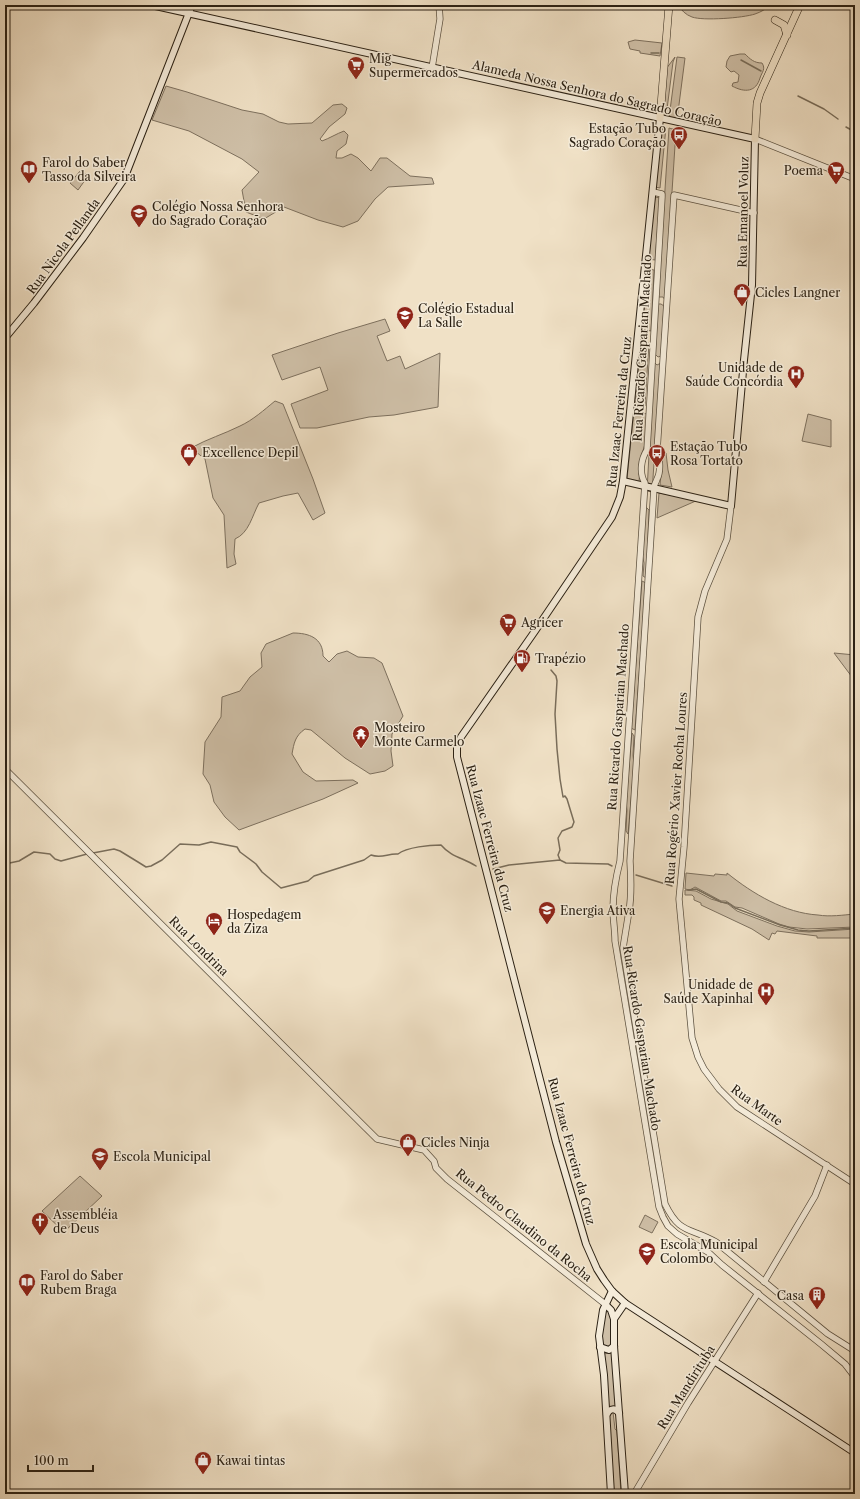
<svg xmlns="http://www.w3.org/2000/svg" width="860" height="1499" font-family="'Libre Caslon Text',serif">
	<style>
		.green { fill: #cfc0a8; stroke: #7d705e }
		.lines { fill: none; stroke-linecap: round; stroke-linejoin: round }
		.stream { stroke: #796d5a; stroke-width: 1.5 }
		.tertiary-casing { stroke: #5c5140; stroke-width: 7 }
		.secondary-casing { stroke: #2b2114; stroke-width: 8 }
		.primary-casing { stroke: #2b2114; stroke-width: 8 }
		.tertiary { stroke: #f5ecda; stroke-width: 5.5 }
		.secondary { stroke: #f5ecda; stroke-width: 6 }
		.primary { stroke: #f0e1c6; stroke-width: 7 }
		.labels { text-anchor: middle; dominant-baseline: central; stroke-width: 3; stroke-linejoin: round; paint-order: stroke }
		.poi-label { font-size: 12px; fill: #2b2114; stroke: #f5ecda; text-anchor: start }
		.street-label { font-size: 12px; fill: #2b2114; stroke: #f5ecda }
	</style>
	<rect width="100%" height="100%" fill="#f0e1c6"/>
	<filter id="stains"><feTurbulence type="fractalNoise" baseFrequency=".005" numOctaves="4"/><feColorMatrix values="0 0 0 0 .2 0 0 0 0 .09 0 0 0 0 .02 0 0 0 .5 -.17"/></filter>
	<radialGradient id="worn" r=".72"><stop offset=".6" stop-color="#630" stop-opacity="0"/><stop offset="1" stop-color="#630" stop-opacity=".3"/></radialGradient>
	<!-- green -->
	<g class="green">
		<path d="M 678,5 L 771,5 C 766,9 761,12 755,14 C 743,18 703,21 692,17 C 686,15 681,10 678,5 Z"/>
		<polygon points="635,40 662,43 660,56 640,53 640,51 630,49 628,42"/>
		<path d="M 740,54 L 745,54 C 750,59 754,63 762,63 C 766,69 762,72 760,78 C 756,92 745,93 732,86 L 733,83 L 738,82 L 739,75 L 734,71 L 731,72 L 726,67 L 727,61 L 730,56 Z"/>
		<polygon points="675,57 673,62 666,117 662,116 666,69"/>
		<polygon points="677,57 685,58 677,120 669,118"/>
		<path d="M 166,86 L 187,92 L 242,110 L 263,114 L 279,122 L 288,124 L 312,123 L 333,105 L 342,104 L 347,108 L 345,114 L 329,127 L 320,139 L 322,141 C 330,138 336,134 344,131 L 348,135 L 346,144 L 337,151 L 336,158 L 342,158 L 351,154 L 358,158 L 371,171 L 380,158 L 387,158 L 410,176 L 432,178 L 434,184 L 388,187 L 375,199 L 358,221 L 343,227 L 318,220 L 284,207 L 264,219 L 246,212 L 242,190 L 259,172 L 242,159 L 189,131 L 152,120 Z"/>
		<polygon points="662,127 666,127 660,188 655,187"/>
		<polygon points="669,128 676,130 665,300 663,297 658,297"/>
		<polygon points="81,170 88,176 78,190 70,183"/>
		<polygon points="655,197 660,198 655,260 648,259"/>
		<polygon points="648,269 654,270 651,331 642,329"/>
		<polygon points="658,304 661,304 664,306 661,356 658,357 655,354"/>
		<polygon points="385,319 390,331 377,336 387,361 400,356 405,369 440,353 438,407 394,415 369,417 317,428 300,428 291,404 328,390 320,367 282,380 272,355 338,333"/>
		<polygon points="641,341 649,343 645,406 635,404"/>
		<polygon points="654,362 657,365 661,363 652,492 647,491"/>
		<path d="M 275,401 L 283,404 L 313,479 L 325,513 L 313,520 L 298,493 L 283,496 L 259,503 C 252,516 249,533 235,539 L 234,554 L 236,564 L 227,568 L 224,515 L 213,498 L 205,459 L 191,448 C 207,439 224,434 240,426 C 253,420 264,410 275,401 Z"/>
		<polygon points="634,411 647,414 646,441 641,457 639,482 627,479"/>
		<polygon points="808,414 831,420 831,447 802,441"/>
		<polygon points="663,453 666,453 668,470 672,487 660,485"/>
		<polygon points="659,493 698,500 657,518"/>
		<path d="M 646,507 L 649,510 C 648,533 648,555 646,578 L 643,576 L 644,563 L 642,554 Z"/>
		<polygon points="642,581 646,583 635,730 631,728"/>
		<path d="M 293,633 C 309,633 323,638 323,656 L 329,662 L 337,654 L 347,651 L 358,657 L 374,658 L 382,663 L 403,716 L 392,734 L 391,751 L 393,766 L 385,771 L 370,774 L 345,758 L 311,730 L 305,729 C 295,736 294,743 292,754 L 303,772 L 316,781 L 353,780 L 358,783 L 323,799 L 239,830 L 225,817 L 214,802 L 210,785 L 203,774 L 205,742 L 221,717 L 222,697 L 240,691 L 250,677 L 262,667 L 261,653 L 266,644 Z"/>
		<polygon points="834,653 855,655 855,681"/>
		<polygon points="632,733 634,736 633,755 634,766 628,834 626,831 627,810 626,801"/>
		<path d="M 686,873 L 714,876 L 715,874 L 727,875 L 727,873 C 753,894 785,913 818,915 C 830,917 843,915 855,914 L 855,927 L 807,929 L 789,927 L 779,924 L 742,908 L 735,907 L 726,901 L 721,901 L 697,888 L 695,887 L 690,890 L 685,889 Z"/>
		<polygon points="685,890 696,891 711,899 728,904 737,911 777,926 795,931 809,932 855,929 855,938 817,938 817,936 777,931 775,934 772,933 769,940 752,929 701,905 701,903 694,900 694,897 692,895 685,895"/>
		<polygon points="80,1176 102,1196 64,1232 42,1211"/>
		<polygon points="645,1215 658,1222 652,1233 639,1227"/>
		<path d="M 607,1309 L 611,1311 L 612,1343 L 609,1347 L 602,1345 C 602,1332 603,1321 607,1309 Z"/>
		<polygon points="612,1353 616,1408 609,1407 602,1354"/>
		<polygon points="613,1412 615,1429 617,1431 621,1494 614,1494 609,1413"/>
	</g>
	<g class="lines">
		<!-- stream -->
		<g class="stream">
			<polyline points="651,53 659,53"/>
			<polyline points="741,60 761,71"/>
			<polyline points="798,96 824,109 838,119"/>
			<polyline points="846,127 855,132"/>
			<polyline points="551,670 556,676 557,681 555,714 557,749 560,779 563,797 565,796 567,799 574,822 572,827 562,831 558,838 560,850 558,855 560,860"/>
			<path d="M 93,853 L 114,849 L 120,851 L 138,862 L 146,867 L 151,866 L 162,860 L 180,844 L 199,845 L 211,842 L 237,847 L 240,852 L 256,864 L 262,872 L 281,888 L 308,881 L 314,876 L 364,860 L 371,855 C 382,859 388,853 398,854 C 407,847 430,845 441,845 C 451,857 464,858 476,866"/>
			<polyline points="5,864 19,861 34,852 50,854 55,859 61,861 87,854"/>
			<polyline points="493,869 509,865 560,860 566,863 608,864 612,866"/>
			<polyline points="636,875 672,886"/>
			<polyline points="688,890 696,889 721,902 728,903 735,908 780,925 798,930 809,931 855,928"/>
		</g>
		<defs>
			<g id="tertiary">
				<polyline points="432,68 440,19 439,5"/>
				<polyline points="755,139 855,179"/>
				<path d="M 653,192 L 662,194 L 662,197 L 647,450 C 641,459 639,473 645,483 L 620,861 C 616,877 613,892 613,909 C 613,920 615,930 615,941 L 659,1207 L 663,1217 L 668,1226 L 677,1234 L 708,1252 L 722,1265 L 821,1344 L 845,1364 L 855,1377"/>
				<path d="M 754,213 L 674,195 L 657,451 C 660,458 661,472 657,479 C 656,483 654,484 654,488 L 630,861 C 631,877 632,894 629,911 C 627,924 625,936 623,948 L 665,1204 C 680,1235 690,1227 716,1242 L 828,1334 L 855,1351"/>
				<polyline points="731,506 727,539 705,591 698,617 684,847 679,899 692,1038 698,1057 704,1069 719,1089 737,1107 855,1184"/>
				<polyline points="5,769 377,1139 424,1150 434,1161 436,1168 447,1179 605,1304"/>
				<polyline points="764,1282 815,1196 827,1165"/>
				<polyline points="634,1494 688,1403 758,1293"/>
			</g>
			<g id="secondary">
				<polyline points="151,5 755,139 752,285 744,360 731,506 623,481"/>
				<polyline points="660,118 623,481 620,497 612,517 535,631 461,737 457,746 457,757 556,1142 586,1244 597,1269 604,1280 612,1291 625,1303 855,1453"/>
				<polyline points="5,338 34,303 83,238 124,179 192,5"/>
				<polyline points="605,1304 611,1310 614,1319"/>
				<polyline points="600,1347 609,1350 614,1346"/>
				<path d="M 607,1414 C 610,1408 615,1408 619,1413"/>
				<polyline points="611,1494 604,1375 599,1336 603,1310 612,1291"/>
				<polyline points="625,1494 614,1346 614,1319 625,1303"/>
			</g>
			<g id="primary">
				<polyline points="775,20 784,25 787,35"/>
				<polyline points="660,118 669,5"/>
				<polyline points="755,139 757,103 760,93 800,5"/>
			</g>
		</defs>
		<!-- tertiary casing -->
		<use href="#tertiary" class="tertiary-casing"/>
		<!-- secondary casing -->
		<use href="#secondary" class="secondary-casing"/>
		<!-- primary casing -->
		<use href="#primary" class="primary-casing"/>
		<!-- tertiary -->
		<use href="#tertiary" class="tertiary"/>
		<!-- secondary -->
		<use href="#secondary" class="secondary"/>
		<!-- primary -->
		<use href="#primary" class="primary"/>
	</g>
	<!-- icons -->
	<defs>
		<symbol id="supermarket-pin" viewBox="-11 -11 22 30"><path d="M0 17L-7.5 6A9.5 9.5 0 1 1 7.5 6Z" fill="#8f2418" stroke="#f5ecda"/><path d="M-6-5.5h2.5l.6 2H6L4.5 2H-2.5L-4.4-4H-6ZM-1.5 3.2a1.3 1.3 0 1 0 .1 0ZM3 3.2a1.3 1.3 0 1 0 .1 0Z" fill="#fff"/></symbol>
		<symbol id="bus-pin" viewBox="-11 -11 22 30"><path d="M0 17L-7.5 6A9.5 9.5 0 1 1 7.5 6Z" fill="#8f2418" stroke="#f5ecda"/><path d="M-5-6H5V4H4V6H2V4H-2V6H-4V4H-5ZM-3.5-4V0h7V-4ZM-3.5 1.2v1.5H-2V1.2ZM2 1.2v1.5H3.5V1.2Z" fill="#fff"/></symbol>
		<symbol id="library-pin" viewBox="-11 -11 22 30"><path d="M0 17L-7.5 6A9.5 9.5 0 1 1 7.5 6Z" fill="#8f2418" stroke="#f5ecda"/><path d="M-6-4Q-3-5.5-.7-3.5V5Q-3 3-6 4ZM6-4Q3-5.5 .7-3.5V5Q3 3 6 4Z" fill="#fff"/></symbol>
		<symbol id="school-pin" viewBox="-11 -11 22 30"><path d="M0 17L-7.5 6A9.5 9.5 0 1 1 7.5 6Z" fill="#8f2418" stroke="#f5ecda"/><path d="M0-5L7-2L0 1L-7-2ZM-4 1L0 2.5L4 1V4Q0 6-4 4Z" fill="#fff"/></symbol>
		<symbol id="shop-pin" viewBox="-11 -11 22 30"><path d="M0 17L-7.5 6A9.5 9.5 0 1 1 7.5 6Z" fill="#8f2418" stroke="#f5ecda"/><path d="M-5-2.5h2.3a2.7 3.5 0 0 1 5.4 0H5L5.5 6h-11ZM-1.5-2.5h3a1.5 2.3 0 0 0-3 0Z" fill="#fff"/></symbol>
		<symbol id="hospital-pin" viewBox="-11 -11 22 30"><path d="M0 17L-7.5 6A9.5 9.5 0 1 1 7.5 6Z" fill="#8f2418" stroke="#f5ecda"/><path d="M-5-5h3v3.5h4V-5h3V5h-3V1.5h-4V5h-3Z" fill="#fff"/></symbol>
		<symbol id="fuel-pin" viewBox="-11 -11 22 30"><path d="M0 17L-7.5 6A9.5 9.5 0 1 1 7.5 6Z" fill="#8f2418" stroke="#f5ecda"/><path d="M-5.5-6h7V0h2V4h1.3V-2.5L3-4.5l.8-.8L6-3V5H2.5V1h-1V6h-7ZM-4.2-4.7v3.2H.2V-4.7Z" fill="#fff"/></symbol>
		<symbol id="temple-pin" viewBox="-11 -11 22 30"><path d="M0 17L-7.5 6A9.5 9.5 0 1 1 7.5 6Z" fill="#8f2418" stroke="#f5ecda"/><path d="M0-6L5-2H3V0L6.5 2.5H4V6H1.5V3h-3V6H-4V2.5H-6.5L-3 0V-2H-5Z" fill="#fff"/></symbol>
		<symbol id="hotel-pin" viewBox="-11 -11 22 30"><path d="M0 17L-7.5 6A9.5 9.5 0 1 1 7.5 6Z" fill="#8f2418" stroke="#f5ecda"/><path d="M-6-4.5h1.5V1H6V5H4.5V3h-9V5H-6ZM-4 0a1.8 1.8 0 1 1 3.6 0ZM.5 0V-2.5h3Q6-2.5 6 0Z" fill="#fff"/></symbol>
		<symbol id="church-pin" viewBox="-11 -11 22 30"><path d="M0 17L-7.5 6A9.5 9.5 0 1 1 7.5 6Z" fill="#8f2418" stroke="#f5ecda"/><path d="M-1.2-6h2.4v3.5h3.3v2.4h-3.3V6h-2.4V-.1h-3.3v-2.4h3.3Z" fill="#fff"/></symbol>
		<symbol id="building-pin" viewBox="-11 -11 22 30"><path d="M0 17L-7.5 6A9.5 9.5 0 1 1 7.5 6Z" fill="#8f2418" stroke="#f5ecda"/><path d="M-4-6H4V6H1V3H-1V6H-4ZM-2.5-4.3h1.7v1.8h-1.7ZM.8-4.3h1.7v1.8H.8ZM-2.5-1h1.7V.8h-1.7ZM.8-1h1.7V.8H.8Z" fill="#fff"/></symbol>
	</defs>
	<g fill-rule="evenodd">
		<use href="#supermarket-pin" x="346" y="55" width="20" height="27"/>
		<use href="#bus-pin" x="669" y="125" width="20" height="27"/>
		<use href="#library-pin" x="19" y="159" width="20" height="27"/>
		<use href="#supermarket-pin" x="826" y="160" width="20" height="27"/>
		<use href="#school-pin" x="129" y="203" width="20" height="27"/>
		<use href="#shop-pin" x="732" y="282" width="20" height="27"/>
		<use href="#school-pin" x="395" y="305" width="20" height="27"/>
		<use href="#hospital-pin" x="786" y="364" width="20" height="27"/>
		<use href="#shop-pin" x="179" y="442" width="20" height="27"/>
		<use href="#bus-pin" x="647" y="443" width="20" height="27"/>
		<use href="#supermarket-pin" x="498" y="612" width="20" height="27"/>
		<use href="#fuel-pin" x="512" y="648" width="20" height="27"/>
		<use href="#temple-pin" x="351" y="724" width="20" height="27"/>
		<use href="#school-pin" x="537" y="900" width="20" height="27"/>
		<use href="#hotel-pin" x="204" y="911" width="20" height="27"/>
		<use href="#hospital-pin" x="756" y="981" width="20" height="27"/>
		<use href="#shop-pin" x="398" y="1132" width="20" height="27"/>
		<use href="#school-pin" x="90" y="1146" width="20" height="27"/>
		<use href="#church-pin" x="30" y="1211" width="20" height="27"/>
		<use href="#school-pin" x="637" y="1241" width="20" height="27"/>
		<use href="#library-pin" x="17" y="1272" width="20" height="27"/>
		<use href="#building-pin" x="807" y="1285" width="20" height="27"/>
		<use href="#shop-pin" x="193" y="1450" width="20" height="27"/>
	</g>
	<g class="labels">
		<!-- poi labels -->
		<g class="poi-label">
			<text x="369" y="58">Mig<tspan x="369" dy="14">Supermercados</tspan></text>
			<text x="666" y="128" text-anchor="end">Estação Tubo<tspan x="666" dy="14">Sagrado Coração</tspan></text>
			<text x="42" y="162">Farol do Saber<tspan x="42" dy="14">Tasso da Silveira</tspan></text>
			<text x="823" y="170" text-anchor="end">Poema</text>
			<text x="152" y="206">Colégio Nossa Senhora<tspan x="152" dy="14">do Sagrado Coração</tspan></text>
			<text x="755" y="292">Cicles Langner</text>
			<text x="418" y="308">Colégio Estadual<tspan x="418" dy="14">La Salle</tspan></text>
			<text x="783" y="367" text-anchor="end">Unidade de<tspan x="783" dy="14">Saúde Concórdia</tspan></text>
			<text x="670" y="446">Estação Tubo<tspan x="670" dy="14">Rosa Tortato</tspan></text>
			<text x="202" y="452">Excellence Depil</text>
			<text x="521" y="622">Agricer</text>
			<text x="535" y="658">Trapézio</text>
			<text x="374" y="727">Mosteiro<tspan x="374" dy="14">Monte Carmelo</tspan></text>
			<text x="560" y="910">Energia Ativa</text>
			<text x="227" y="914">Hospedagem<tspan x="227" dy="14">da Ziza</tspan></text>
			<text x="753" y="984" text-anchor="end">Unidade de<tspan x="753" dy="14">Saúde Xapinhal</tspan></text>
			<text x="421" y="1142">Cicles Ninja</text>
			<text x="113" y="1156">Escola Municipal</text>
			<text x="53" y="1214">Assembléia<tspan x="53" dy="14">de Deus</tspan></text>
			<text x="660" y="1244">Escola Municipal<tspan x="660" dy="14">Colombo</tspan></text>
			<text x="40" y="1275">Farol do Saber<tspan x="40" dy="14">Rubem Braga</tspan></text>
			<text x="804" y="1295" text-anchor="end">Casa</text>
			<text x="216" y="1460">Kawai tintas</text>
		</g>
		<!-- street labels -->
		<g class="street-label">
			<text transform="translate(597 93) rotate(13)">Alameda Nossa Senhora do Sagrado Coração</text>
			<text transform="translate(743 212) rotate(-89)">Rua Emanoel Voluz</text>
			<text transform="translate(63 246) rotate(-54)">Rua Nicola Pellanda</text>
			<text transform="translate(642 348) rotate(-87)">Rua Ricardo Gasparian Machado</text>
			<text transform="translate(619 412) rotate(-84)">Rua Izaac Ferreira da Cruz</text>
			<text transform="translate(618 717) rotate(-86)">Rua Ricardo Gasparian Machado</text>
			<text transform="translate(676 788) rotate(-86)">Rua Rogério Xavier Rocha Loures</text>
			<text transform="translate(490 838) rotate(75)">Rua Izaac Ferreira da Cruz</text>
			<text transform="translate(199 946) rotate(45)">Rua Londrina</text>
			<text transform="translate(642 1038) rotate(81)">Rua Ricardo Gasparian Machado</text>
			<text transform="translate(757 1105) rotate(36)">Rua Marte</text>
			<text transform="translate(572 1151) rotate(75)">Rua Izaac Ferreira da Cruz</text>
			<text transform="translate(524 1225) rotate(39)">Rua Pedro Claudino da Rocha</text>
			<text transform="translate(686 1387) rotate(-58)">Rua Mandirituba</text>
		</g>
	</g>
	<!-- margin -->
	<rect width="860" height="1499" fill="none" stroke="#f0e1c6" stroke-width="20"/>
	<rect x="6" y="6" width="848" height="1487" fill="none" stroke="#2b2114" stroke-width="2"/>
	<rect x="10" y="10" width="840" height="1479" fill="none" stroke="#2b2114"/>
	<!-- scale -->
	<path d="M28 1465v6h65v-6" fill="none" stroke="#2b2114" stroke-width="2"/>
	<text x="34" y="1465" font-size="12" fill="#2b2114" stroke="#f5ecda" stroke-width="3" paint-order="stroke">100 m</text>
	<rect width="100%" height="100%" filter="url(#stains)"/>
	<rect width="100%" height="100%" fill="url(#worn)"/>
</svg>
